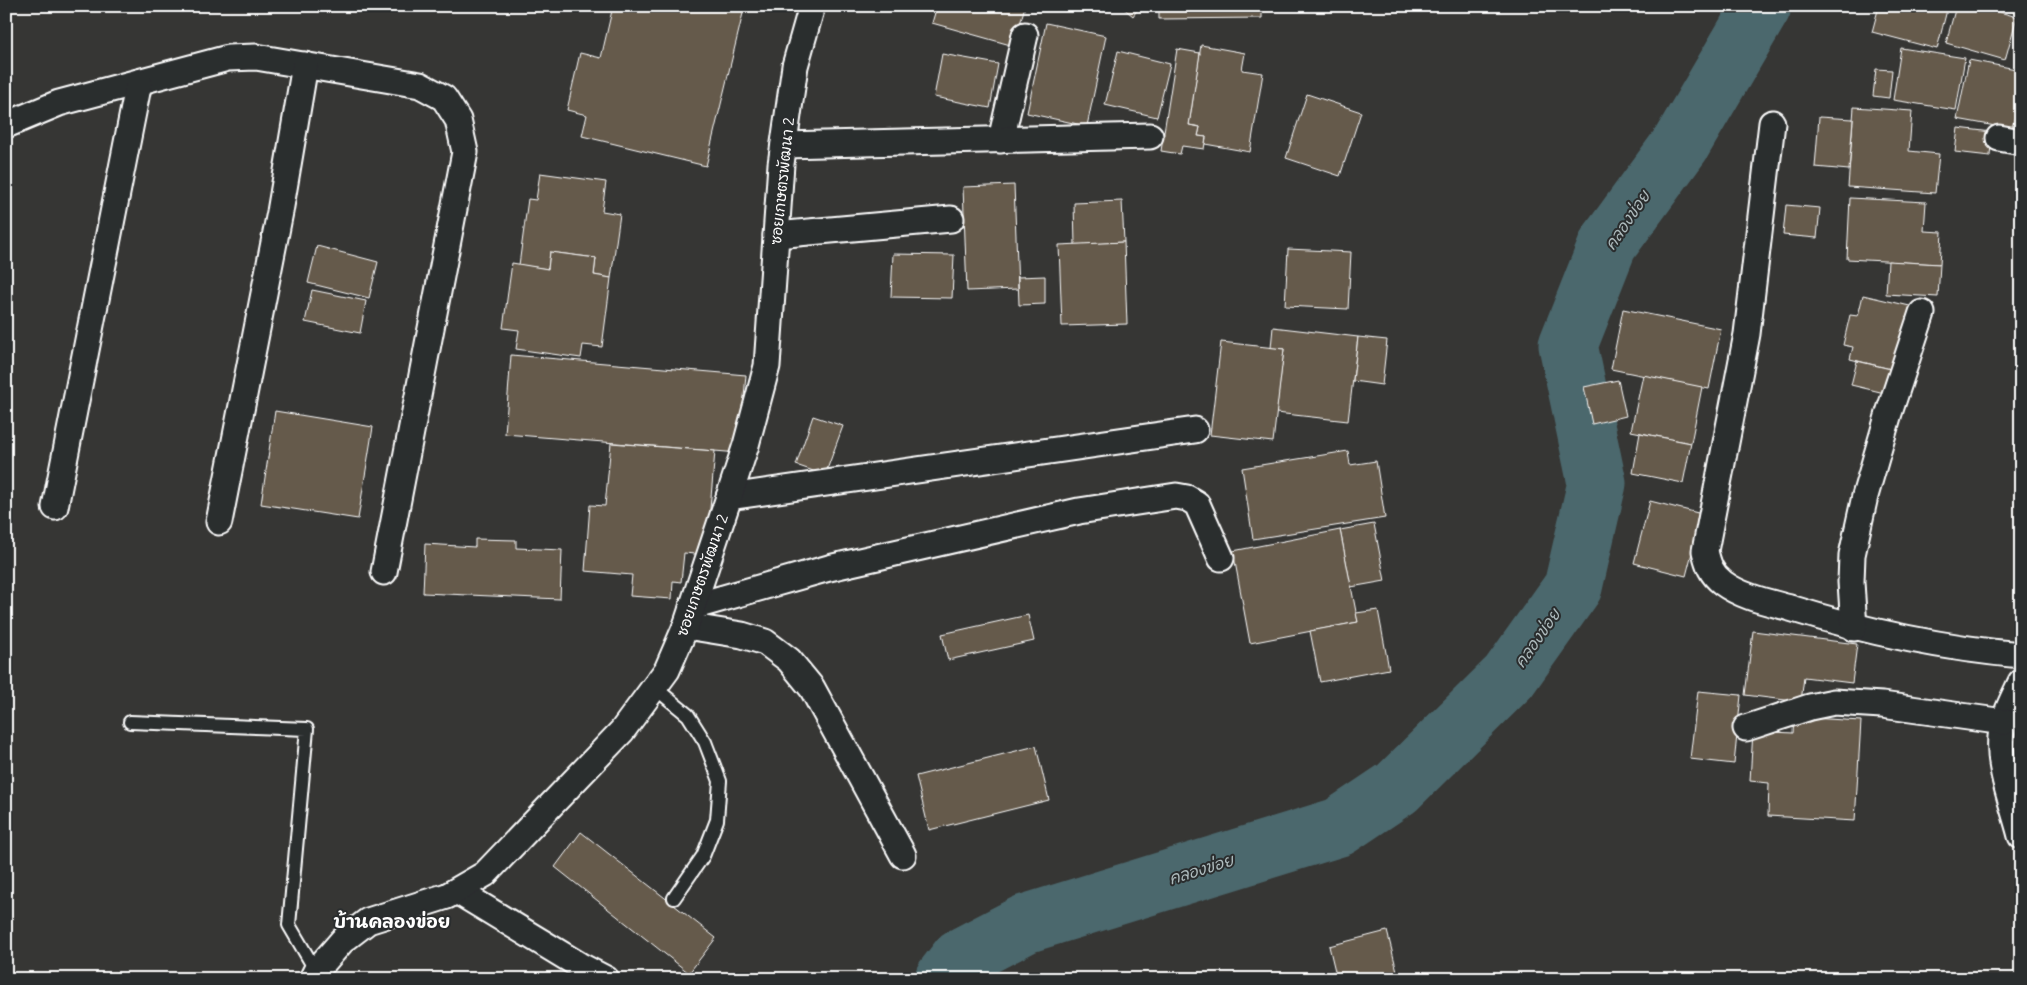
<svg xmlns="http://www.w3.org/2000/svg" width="2027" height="985" font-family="Delius,'Playpen Sans Thai',sans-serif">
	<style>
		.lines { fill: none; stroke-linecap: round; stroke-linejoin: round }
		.river { stroke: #4b686d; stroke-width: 59 }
		.building { fill: #655a4c; stroke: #fff }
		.lane-casing { stroke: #fff; stroke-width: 16 }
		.street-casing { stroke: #fff; stroke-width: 29 }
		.lane { stroke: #2a2d2e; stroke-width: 12 }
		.street { stroke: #2a2d2e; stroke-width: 25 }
		.labels { text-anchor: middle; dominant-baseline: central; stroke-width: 4; stroke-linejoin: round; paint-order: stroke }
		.street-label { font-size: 15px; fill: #fff; stroke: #2a2d2e }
		.water-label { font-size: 16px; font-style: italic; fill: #aebbbd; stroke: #2a2d2e }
		.quarter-label { font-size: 18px; font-weight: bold; fill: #fff; stroke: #2a2d2e }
	</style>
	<rect width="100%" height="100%" fill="#363634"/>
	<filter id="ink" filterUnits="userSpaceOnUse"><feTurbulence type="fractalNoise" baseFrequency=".02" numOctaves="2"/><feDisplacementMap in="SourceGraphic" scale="10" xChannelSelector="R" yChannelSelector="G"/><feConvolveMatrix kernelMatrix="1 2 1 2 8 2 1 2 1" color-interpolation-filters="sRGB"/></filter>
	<g filter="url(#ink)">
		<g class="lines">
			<!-- river -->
			<polyline class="river" points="944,979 960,958 1025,924 1339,827 1397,788 1509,677 1573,587 1597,483 1568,345 1608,244 1681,144 1762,6"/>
		</g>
		<!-- building -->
		<g class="building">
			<polygon points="613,6 731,6 744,9 706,166 582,136 587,115 567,110 580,53 601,58"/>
			<polygon points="937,6 1025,6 1014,46 932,23"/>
			<polygon points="1121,6 1140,6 1133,16"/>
			<polygon points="1159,6 1262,6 1262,18 1159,19"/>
			<polygon points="1879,6 1948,6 1937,49 1872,32"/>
			<polygon points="1956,6 1979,6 2017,17 2005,60 1946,43"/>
			<polygon points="1046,23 1106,36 1087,126 1027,113"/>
			<polygon points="1201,45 1245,53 1242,70 1263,73 1250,152 1205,144 1206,137 1198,136 1200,127 1189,125"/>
			<polygon points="1901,48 1965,58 1956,110 1893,100"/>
			<polygon points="1177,49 1200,53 1189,125 1200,127 1198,136 1206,137 1204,149 1182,146 1180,154 1161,151"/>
			<polygon points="1118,51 1170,64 1157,117 1105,105"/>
			<polygon points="942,54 998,64 990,108 934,97"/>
			<polygon points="1969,60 2021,70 2021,87 2012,129 1957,119"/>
			<polygon points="1876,69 1892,70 1889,98 1873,96"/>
			<polygon points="1307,94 1361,112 1340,176 1286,158"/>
			<polygon points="1854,107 1912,111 1909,151 1939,154 1935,193 1848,187"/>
			<polygon points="1819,117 1853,119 1849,170 1815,167"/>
			<polygon points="1958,128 1992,132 1990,156 1955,152"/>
			<polygon points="540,173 606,182 602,211 620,214 611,278 594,275 596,258 550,252 548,269 519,265 528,199 536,200"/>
			<polygon points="1014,185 1018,289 967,291 963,187"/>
			<polygon points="1850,198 1926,202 1924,231 1942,232 1940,264 1847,259"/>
			<polygon points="1122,201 1124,242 1075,245 1074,203"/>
			<polygon points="1786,205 1820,208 1817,238 1783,235"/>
			<polygon points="1124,242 1127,324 1062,326 1059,245"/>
			<polygon points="317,246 378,262 369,298 308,283"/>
			<polygon points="1288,249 1351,252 1348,309 1285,306"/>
			<polygon points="550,252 596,258 594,275 611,278 602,347 583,345 581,358 516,349 519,330 503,328 512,263 548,269"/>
			<polygon points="893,254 954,255 952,298 891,297"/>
			<polygon points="1888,261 1940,264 1938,297 1886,294"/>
			<polygon points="1045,276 1045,304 1019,305 1018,277"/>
			<polygon points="312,290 366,301 360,333 305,322"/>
			<polygon points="1863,295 1914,307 1899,371 1850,359 1853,347 1843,345 1850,315 1858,316"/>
			<polygon points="1623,309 1721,329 1709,389 1611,369"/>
			<polygon points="1273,327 1358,337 1348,421 1276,413 1284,349 1271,348"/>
			<polygon points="1358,337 1387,340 1382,385 1353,381"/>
			<polygon points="1221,342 1284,349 1273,442 1210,435"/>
			<polygon points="511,355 746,375 739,453 505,434"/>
			<polygon points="1857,361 1899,371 1893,395 1851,385"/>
			<polygon points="1643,375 1702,387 1691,443 1631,431"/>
			<polygon points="1618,380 1626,416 1592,424 1584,387"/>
			<polygon points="275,411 373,427 358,519 261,504"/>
			<polygon points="813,416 843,426 825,475 796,465"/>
			<polygon points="1640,433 1691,443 1683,483 1633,473"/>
			<polygon points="611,443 715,451 706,555 684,553 681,582 673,581 672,599 630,596 632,575 585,571 590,505 605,506"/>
			<polygon points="1348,451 1350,465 1376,461 1385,518 1253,539 1242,468"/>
			<polygon points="1650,501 1702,514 1686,576 1634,563"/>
			<polygon points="1374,524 1385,581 1351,587 1340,530"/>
			<polygon points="1340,530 1358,622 1250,643 1233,551"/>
			<polygon points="475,539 516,540 516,548 562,550 560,599 423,593 425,544 475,547"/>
			<polygon points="1378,610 1389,669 1320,682 1310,631 1358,622 1356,613"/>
			<polygon points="1028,615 1034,641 948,660 942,634"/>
			<polygon points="1753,631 1857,644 1852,683 1804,677 1801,702 1745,695"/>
			<polygon points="1698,691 1741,695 1734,764 1690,759"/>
			<polygon points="1794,717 1861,721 1855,821 1768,816 1769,783 1750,781 1753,731 1793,733"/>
			<polygon points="1036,746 1049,800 929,830 916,776"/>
			<polygon points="581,832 716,938 689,973 555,867"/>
			<polygon points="1387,931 1399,979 1322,979 1321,975 1335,971 1329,946"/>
		</g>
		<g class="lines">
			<defs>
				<g id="lane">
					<polyline points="654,687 688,715 705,742 720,781 717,820 703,856 674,898"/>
					<polyline points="130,722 307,729 289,925 316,971"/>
				</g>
				<g id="street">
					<path d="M 1772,123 L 1747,334 L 1705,551 C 1708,564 1711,574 1723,583 C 1742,597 1768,602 1790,608 C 1867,632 1941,648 2021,655"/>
					<polyline points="6,125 59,103 228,58 256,57 420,85 444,98 458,120 465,152 384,572"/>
					<polyline points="1999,138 2021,142"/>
					<polyline points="1001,140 1025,35"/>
					<polyline points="784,145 1150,136"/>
					<polyline points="776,235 951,219"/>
					<polyline points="729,497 1195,430"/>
					<polyline points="55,507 139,82"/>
					<polyline points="219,522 280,212 305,65"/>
					<polyline points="692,607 829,568 1079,511 1176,496 1187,498 1197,504 1221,558"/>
					<polyline points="686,626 742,635 765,642 789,660 812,688 903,855"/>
					<polyline points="1854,628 1851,582 1852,555 1865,496 1889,413 1922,313"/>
					<path d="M 2021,682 C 2013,699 2003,717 2001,737 C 1998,769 2013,804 2021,836"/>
					<polyline points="1746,728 1810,707 1834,702 1882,705 2004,722"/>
					<polyline points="457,891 579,965 606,979"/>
					<polyline points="312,979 316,971 342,941 368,921 447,896 485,874 622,731 667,670 686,626 729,497 746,445 767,366 781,164 795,66 812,6"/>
				</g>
			</defs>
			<!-- lane casing -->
			<use href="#lane" class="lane-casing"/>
			<!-- street casing -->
			<use href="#street" class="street-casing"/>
			<!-- lane -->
			<use href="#lane" class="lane"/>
			<!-- street -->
			<use href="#street" class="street"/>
		</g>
	</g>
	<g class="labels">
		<!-- street labels -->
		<g class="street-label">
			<text transform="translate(782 181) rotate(-84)">ซอยเกษตรพัฒนา 2</text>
			<text transform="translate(702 575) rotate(-71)">ซอยเกษตรพัฒนา 2</text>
		</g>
		<!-- water labels -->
		<g class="water-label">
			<text transform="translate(1627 220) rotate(-56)">คลองข่อย</text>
			<text transform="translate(1537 638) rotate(-55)">คลองข่อย</text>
			<text transform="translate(1201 869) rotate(-17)">คลองข่อย</text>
		</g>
		<!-- quarter labels -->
		<g class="quarter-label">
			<text x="392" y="921">บ้านคลองข่อย</text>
		</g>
	</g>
	<!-- margin -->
	<rect width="2027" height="985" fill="none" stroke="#2a2d2e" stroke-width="25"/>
	<rect x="12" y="12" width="2002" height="960" fill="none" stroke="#fff" stroke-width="2" filter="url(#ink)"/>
</svg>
